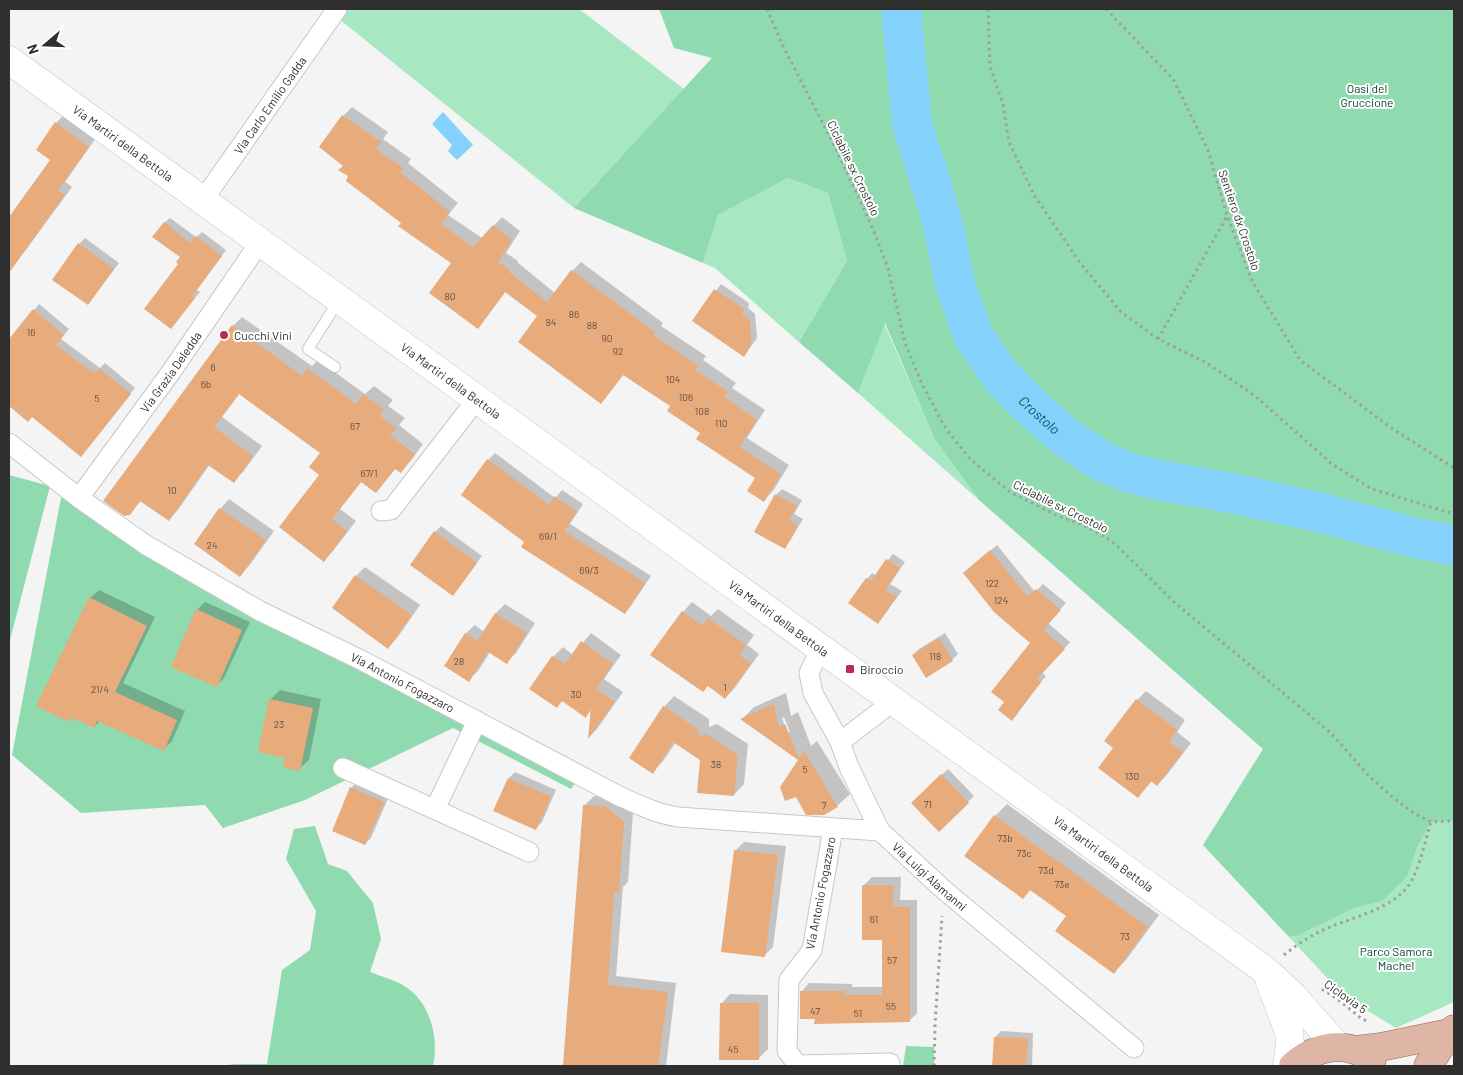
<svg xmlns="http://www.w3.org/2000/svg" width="1463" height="1075" font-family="Barlow,sans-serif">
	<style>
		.green { fill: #a7e7c1 }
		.forest { fill: #8fdaaf }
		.water { fill: #84d1fb }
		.shadow { fill: #0003; fill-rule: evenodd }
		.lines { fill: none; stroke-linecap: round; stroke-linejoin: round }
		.river { stroke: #84d1fb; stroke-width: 40 }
		.building { fill: #e8ab7b }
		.lane-casing { stroke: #c7c7c8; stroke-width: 12 }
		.street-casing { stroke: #c7c7c8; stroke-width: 21 }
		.secondary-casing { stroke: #c7c7c8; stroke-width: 29 }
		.primary-casing { stroke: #936655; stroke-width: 29 }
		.path { stroke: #9f9fa0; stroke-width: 3; stroke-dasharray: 2.5 4; stroke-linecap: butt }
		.lane { stroke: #fff; stroke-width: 10 }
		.street { stroke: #fff; stroke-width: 19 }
		.secondary { stroke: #fff; stroke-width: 28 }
		.primary { stroke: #dfb5a5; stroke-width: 28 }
		.poi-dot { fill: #bb2b4d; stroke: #fff; stroke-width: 2 }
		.labels { text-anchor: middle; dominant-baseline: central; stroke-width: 4; stroke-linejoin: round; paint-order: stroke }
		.number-label { font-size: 10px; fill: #5d4e43 }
		.park-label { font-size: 12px; fill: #003f24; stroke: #fff }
		.street-label { font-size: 12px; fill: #2f2f30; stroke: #fff }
		.poi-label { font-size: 12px; fill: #2f2f30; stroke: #fff; text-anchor: start }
		.water-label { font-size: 14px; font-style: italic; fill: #0e4d69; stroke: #fff }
	</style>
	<rect width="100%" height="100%" fill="#f4f4f5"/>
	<!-- green -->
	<g class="green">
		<polygon points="346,9 579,9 684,89 574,208 339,19"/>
		<polygon points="788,178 828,193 847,261 799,342 715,268 703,263 718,215"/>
		<polygon points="884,323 934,438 979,500 858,393"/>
		<polygon points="1454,821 1454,1002 1396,1028 1345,997 1289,937 1297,936 1354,908 1383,901 1407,877 1417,848 1431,822"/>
	</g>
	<!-- forest -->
	<g class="forest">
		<polygon points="659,9 1454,9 1454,821 1431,822 1417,848 1407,877 1383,901 1354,908 1297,936 1289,937 1203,845 1263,749 979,500 934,438 885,323 858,393 799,342 847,261 828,193 788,178 718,215 703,263 574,208 712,58 674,48"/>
		<polygon points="9,475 50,486 9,644"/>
		<polygon points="68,490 115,525 580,775 571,789 453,728 305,800 223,828 205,805 81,813 12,755 61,498"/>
		<path d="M 315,826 L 328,864 L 347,871 L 373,903 L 381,939 L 370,972 C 382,977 396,980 406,987 C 431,1004 439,1038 433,1066 L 222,1066 L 234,1064 L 267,1064 L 282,970 L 310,950 L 316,911 L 286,859 L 294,829 Z"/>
		<polygon points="906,1046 934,1047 934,1066 903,1066"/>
	</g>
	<!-- water -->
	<polygon class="water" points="443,112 473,145 457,160 448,151 452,145 432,124"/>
	<!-- shadow -->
	<g class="shadow">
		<polygon points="352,107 388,132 383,139 411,159 408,163 458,203 448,215 482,238 502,217 520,231 506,253 518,261 517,262 555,293 572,271 581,262 663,323 661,326 706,356 703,360 736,383 732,388 765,410 747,438 789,465 773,491 764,500 757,478 701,433 672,406 624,374 601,403 538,316 506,291 486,318 477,327 453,263 402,222 349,176 345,165 320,147 343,116"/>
		<polygon points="64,115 96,138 65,182 72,187 25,251 17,259 9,252 9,219 52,160 37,150 56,123"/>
		<polygon points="170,218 196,237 202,232 226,250 197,290 200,292 171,328 182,257 164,223"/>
		<polygon points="85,238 119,263 88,304 79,244"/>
		<polygon points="721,284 749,303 748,308 755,314 757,338 744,356 694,321"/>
		<polygon points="39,304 69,329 61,339 100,368 105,363 135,388 86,449 32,415 28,420 9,405 9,341"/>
		<polygon points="242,317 312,366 318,360 365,394 374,386 393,400 388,406 405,418 399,425 423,444 410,462 400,471 396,468 376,492 362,481 340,509 356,521 333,551 324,560 322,453 240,393 222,417 262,446 243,472 233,481 210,464 178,510 169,519 141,501 129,514 233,326"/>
		<polygon points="495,453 555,498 562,490 583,504 570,524 651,576 631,606 625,612 526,542 488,460"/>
		<polygon points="782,489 802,500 794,514 803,519 790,541 784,547 776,495"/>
		<polygon points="229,499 274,531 249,566 240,575 195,544 220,509"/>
		<polygon points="441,526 482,556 453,595 435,532"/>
		<polygon points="997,545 1035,592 1043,584 1066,603 1048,623 1070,642 1042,673 1046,676 1017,713 1006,702 1031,643 964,573"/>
		<polygon points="893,554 905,562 890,584 902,591 878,622 867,579 872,573 876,575"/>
		<polygon points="365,567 420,605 397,638 388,647 333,608 356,576"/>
		<polygon points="99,590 155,617 123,683 185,711 172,741 164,749 100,721 94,727 73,716 69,720 90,598"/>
		<polygon points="205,602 250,622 224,678 216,686 197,610"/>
		<polygon points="692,602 711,616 718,609 754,635 747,645 759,654 734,689 725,698 708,685 652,655 683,612"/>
		<polygon points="505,604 535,623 516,653 507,662 490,652 478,671 468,680 465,634 475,625 484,632 496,613"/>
		<polygon points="591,633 621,655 604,679 623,692 597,729 590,736 592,710 586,716 563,700 531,688 553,657 563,647 573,655"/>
		<polygon points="945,633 958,654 952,660 913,655 919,649"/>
		<polygon points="280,690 321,699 309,760 299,769 286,757 270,700"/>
		<polygon points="1146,691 1185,720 1177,732 1191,743 1166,776 1157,785 1152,781 1138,797 1137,700"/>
		<path d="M 786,693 L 791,716 L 798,712 L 811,746 L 817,741 L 850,794 L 837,806 L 824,814 L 800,760 L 742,719 L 754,707 ZM 784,717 L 790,732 L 787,732 L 782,718 Z"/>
		<polygon points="674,696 709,719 709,727 717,724 748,744 744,784 734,795 702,759 676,742 663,761 653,772 664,707"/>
		<polygon points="948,769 974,796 939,830 912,803"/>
		<polygon points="515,772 556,790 542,822 536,828 495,810 509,778"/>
		<polygon points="357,782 389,796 371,838 365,844 351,788"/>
		<polygon points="594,796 614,798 633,813 628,882 623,887 616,976 676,983 666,1066 564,1066 585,805"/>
		<polygon points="1007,804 1159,915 1126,960 1114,972 1068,916 1031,889 1023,897 995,816"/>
		<polygon points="744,842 786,846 773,947 764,956 735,851"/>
		<polygon points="872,877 901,877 900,900 917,900 917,1013 909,1021 816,1018 801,992 809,983 852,984 852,987 884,987 884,939 864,885"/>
		<polygon points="730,994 768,995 768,1049 759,1058 721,1004"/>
		<polygon points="1001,1031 1033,1033 1032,1066 994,1066 995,1037"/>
	</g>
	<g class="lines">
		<!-- river -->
		<path class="river" id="s1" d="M 901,9 L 912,125 L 928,174 L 944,228 L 955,284 L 973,335 L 999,374 L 1028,404 L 1064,436 L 1103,462 L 1130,473 L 1158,480 L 1231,493 L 1322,513 L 1415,538 L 1454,545"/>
	</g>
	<!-- building -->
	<g class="building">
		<polygon points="342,115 381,142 376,149 403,168 400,172 450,212 441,224 473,247 493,225 512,240 498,262 510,270 509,272 547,302 571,270 655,332 653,335 698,366 695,370 728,392 724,397 757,420 739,447 781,474 764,502 747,491 755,478 696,439 700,433 667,411 670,406 623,375 601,404 518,342 537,316 505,292 478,329 429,293 451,263 398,226 401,223 346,181 348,176 338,170 343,166 319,147"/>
		<polygon points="55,122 89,147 58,190 65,195 9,273 9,217 50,160 36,150"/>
		<polygon points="164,222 190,243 195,236 222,256 192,296 195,298 171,329 144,309 178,264 176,262 180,257 152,237"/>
		<polygon points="78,243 114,269 88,305 52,280"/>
		<polygon points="714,289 744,309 742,314 750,320 751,345 744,357 692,321"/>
		<polygon points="33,309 64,335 56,345 94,373 99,368 131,394 81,457 32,417 28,422 9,406 9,339"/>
		<polygon points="232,325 302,376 307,368 356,404 363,394 384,410 380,416 396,428 390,435 415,454 401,473 395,469 376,493 361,482 332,519 347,531 324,562 279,527 319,475 309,467 320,453 239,394 214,427 253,456 234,483 208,465 169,521 140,501 130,515 124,516 103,501"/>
		<polygon points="487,459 549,505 554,496 577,512 564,531 645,583 625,614 521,547 524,542 461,495"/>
		<polygon points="775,494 797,506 789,520 798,525 785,549 754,532"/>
		<polygon points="219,508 266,540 240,577 194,544"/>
		<polygon points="434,531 477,563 453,596 410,565"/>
		<polygon points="990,550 1028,597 1036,589 1061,610 1043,630 1065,649 1037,679 1041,682 1012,721 998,710 1004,702 991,692 1030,643 994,612 963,573"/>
		<polygon points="886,559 900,568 885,590 897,597 878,624 848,603 866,578 871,581"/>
		<polygon points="355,575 412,615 388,649 332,608"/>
		<polygon points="89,597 147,626 115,692 177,720 164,751 97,721 94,728 71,717 69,722 36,706"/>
		<polygon points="196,609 242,630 217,687 171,667"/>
		<polygon points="682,611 702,626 708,618 746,645 739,655 751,663 725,699 708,686 703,692 650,655"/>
		<polygon points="495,613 527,633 507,664 488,652 469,682 444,666 465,633 477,641"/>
		<polygon points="939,638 953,661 926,678 912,655"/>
		<polygon points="581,641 613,664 596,689 615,702 588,739 591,706 586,718 562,701 557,708 529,689 552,656 565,664"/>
		<polygon points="269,699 313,708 300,771 283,767 285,758 258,752"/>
		<polygon points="1136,699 1177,730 1169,742 1183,752 1157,786 1151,781 1138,798 1098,768 1113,748 1104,741"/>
		<polygon points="774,704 779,727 785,724 799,758 804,751 838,807 824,815 806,815 796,797 785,801 780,787 798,760 740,719"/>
		<polygon points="663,706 699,730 699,737 706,734 738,755 734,796 697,793 700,760 673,742 653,774 629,758"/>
		<polygon points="941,774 969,803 939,832 911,803"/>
		<polygon points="508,778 551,797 536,830 493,811"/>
		<polygon points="350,787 384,802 365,845 332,831"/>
		<polygon points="583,805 605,806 624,822 619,893 614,892 608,985 668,992 658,1066 563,1066"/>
		<polygon points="994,815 1148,927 1114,974 1055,931 1066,916 1030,890 1023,899 964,856"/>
		<polygon points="734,850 778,855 765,957 721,952"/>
		<polygon points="862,885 893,885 893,907 910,907 910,1022 814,1024 815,1019 800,1019 800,991 845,991 845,995 882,995 882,940 862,940"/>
		<polygon points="720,1003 759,1003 759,1060 719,1060"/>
		<polygon points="994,1037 1028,1038 1026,1066 992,1066"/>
	</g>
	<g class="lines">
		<defs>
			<polyline id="lane" points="335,367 308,349 339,300"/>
			<g id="street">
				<path id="s2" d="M 203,200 L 337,9"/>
				<path id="s3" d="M 9,443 L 79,498 L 146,545 L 260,611 L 363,661 L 619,796 C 639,805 657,814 678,817 L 880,831"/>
				<path id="s4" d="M 79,498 L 171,372 L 260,242"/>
				<polyline points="381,511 391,510 477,399"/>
				<path id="s5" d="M 821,648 L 809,673 L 813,693 L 840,742 L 849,767 L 880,831 L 944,890 L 1134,1048"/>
				<polyline points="840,742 894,701"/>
				<polyline points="343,768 529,852"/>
				<polyline points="435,809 477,721"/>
				<polyline points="833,829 812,950 789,980 787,1051 798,1065 890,1063"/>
			</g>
			<g id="secondary">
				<path id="s6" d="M 9,60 L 1266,971 L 1292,995 L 1337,1046"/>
				<polyline points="1269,979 1289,1032 1290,1044 1287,1066"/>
			</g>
			<g id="primary">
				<polyline points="1356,1050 1381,1047 1449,1033 1454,1029"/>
				<path d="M 1293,1066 C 1317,1045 1346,1040 1372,1059"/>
				<polyline points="1428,1066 1449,1033"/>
			</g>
		</defs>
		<!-- lane casing -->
		<use href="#lane" class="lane-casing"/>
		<!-- street casing -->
		<use href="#street" class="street-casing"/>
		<!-- secondary casing -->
		<use href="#secondary" class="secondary-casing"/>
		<!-- primary casing -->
		<use href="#primary" class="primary-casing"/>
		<!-- path -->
		<g class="path">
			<polyline points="767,9 784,48 835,147 873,229 888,268 905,343 921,382 944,426 970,459 1010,492 1056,515 1083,525 1112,541 1175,603 1331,733 1368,775 1391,796 1415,814 1431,822 1454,821"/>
			<polyline points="988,9 990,66 1003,104 1009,142 1034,195 1081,264 1121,312 1158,339 1205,362 1254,395 1332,464 1372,489 1454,514"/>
			<polyline points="1106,9 1173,79 1208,150 1227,215 1252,281 1300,360 1390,427 1454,468"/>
			<polyline points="1158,339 1227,216"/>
			<path d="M 1284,955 C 1295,946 1307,938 1319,932 C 1348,917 1395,911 1412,880 C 1421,862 1425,841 1431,822"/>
			<polyline points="1322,989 1340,1001 1362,1019 1370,1022"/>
			<polyline points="934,1066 935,1025 942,916"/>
		</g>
		<!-- lane -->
		<use href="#lane" class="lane"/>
		<!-- street -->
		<use href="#street" class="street"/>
		<!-- secondary -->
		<use href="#secondary" class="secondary"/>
		<!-- primary -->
		<use href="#primary" class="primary"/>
	</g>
	<!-- markers -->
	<g class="poi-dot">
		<circle cx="224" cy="335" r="5"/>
		<rect x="845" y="664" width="10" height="10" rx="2.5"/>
	</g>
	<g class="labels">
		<!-- number labels -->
		<g class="number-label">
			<text x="450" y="296">80</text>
			<text x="574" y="314">86</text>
			<text x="551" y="322">84</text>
			<text x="592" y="325">88</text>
			<text x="31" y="332">16</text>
			<text x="607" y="338">90</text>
			<text x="618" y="351">92</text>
			<text x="213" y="367">6</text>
			<text x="673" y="379">104</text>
			<text x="206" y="384">6b</text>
			<text x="686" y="397">106</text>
			<text x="97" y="398">5</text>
			<text x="702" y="411">108</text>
			<text x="721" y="423">110</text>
			<text x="355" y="426">67</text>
			<text x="369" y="473">67/1</text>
			<text x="172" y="490">10</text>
			<text x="548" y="536">69/1</text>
			<text x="212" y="545">24</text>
			<text x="589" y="570">69/3</text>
			<text x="992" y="583">122</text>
			<text x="1001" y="600">124</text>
			<text x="935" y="656">118</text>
			<text x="459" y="661">28</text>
			<text x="725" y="687">1</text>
			<text x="100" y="689">21/4</text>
			<text x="576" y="694">30</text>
			<text x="279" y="724">23</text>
			<text x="716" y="764">38</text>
			<text x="805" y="769">5</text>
			<text x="1132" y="776">130</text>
			<text x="928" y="804">71</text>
			<text x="824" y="805">7</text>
			<text x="1005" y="838">73b</text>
			<text x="1024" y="853">73c</text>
			<text x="1046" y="870">73d</text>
			<text x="1062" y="884">73e</text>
			<text x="874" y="919">61</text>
			<text x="1125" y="936">73</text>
			<text x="892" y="960">57</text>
			<text x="891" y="1006">55</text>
			<text x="815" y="1011">47</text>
			<text x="858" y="1013">51</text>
			<text x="733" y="1049">45</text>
		</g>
		<!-- park labels -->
		<g class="park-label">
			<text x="1367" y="88">Oasi del<tspan x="1367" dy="14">Gruccione</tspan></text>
			<text x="1396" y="951">Parco Samora<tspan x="1396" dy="14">Machel</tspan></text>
		</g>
		<!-- street labels -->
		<g class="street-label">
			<text stroke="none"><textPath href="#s2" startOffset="116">Via Carlo Emilio Gadda</textPath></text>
			<text stroke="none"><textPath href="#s6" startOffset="141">Via Martiri della Bettola</textPath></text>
			<text transform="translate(854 168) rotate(64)">Ciclabile sx Crostolo</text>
			<text transform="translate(1240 220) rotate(71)">Sentiero dx Crostolo</text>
			<text stroke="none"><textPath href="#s4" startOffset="156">Via Grazia Deledda</textPath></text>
			<text stroke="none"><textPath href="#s6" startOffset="546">Via Martiri della Bettola</textPath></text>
			<text transform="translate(1061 506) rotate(26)">Ciclabile sx Crostolo</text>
			<text stroke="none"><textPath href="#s6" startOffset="951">Via Martiri della Bettola</textPath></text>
			<text stroke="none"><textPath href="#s3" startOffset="462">Via Antonio Fogazzaro</textPath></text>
			<text stroke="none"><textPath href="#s6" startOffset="1352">Via Martiri della Bettola</textPath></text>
			<text stroke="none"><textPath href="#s5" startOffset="269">Via Luigi Alamanni</textPath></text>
			<text transform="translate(820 893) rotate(-79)">Via Antonio Fogazzaro</text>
			<text transform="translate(1346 996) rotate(35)">Ciclovia 5</text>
		</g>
		<!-- poi labels -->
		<g class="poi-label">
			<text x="234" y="335">Cucchi Vini</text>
			<text x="860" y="669">Biroccio</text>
		</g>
		<!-- water labels -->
		<g class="water-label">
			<text stroke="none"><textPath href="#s1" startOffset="440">Crostolo</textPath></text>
		</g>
	</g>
	<!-- border -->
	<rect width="1463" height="1075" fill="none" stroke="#2f2f30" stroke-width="20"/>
	<!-- north arrow -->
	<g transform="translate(45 45) rotate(251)" stroke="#ffffff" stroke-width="4" paint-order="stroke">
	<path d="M0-4L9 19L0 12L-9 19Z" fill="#2f2f30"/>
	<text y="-8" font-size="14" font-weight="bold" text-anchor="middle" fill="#2f2f30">N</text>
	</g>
</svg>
